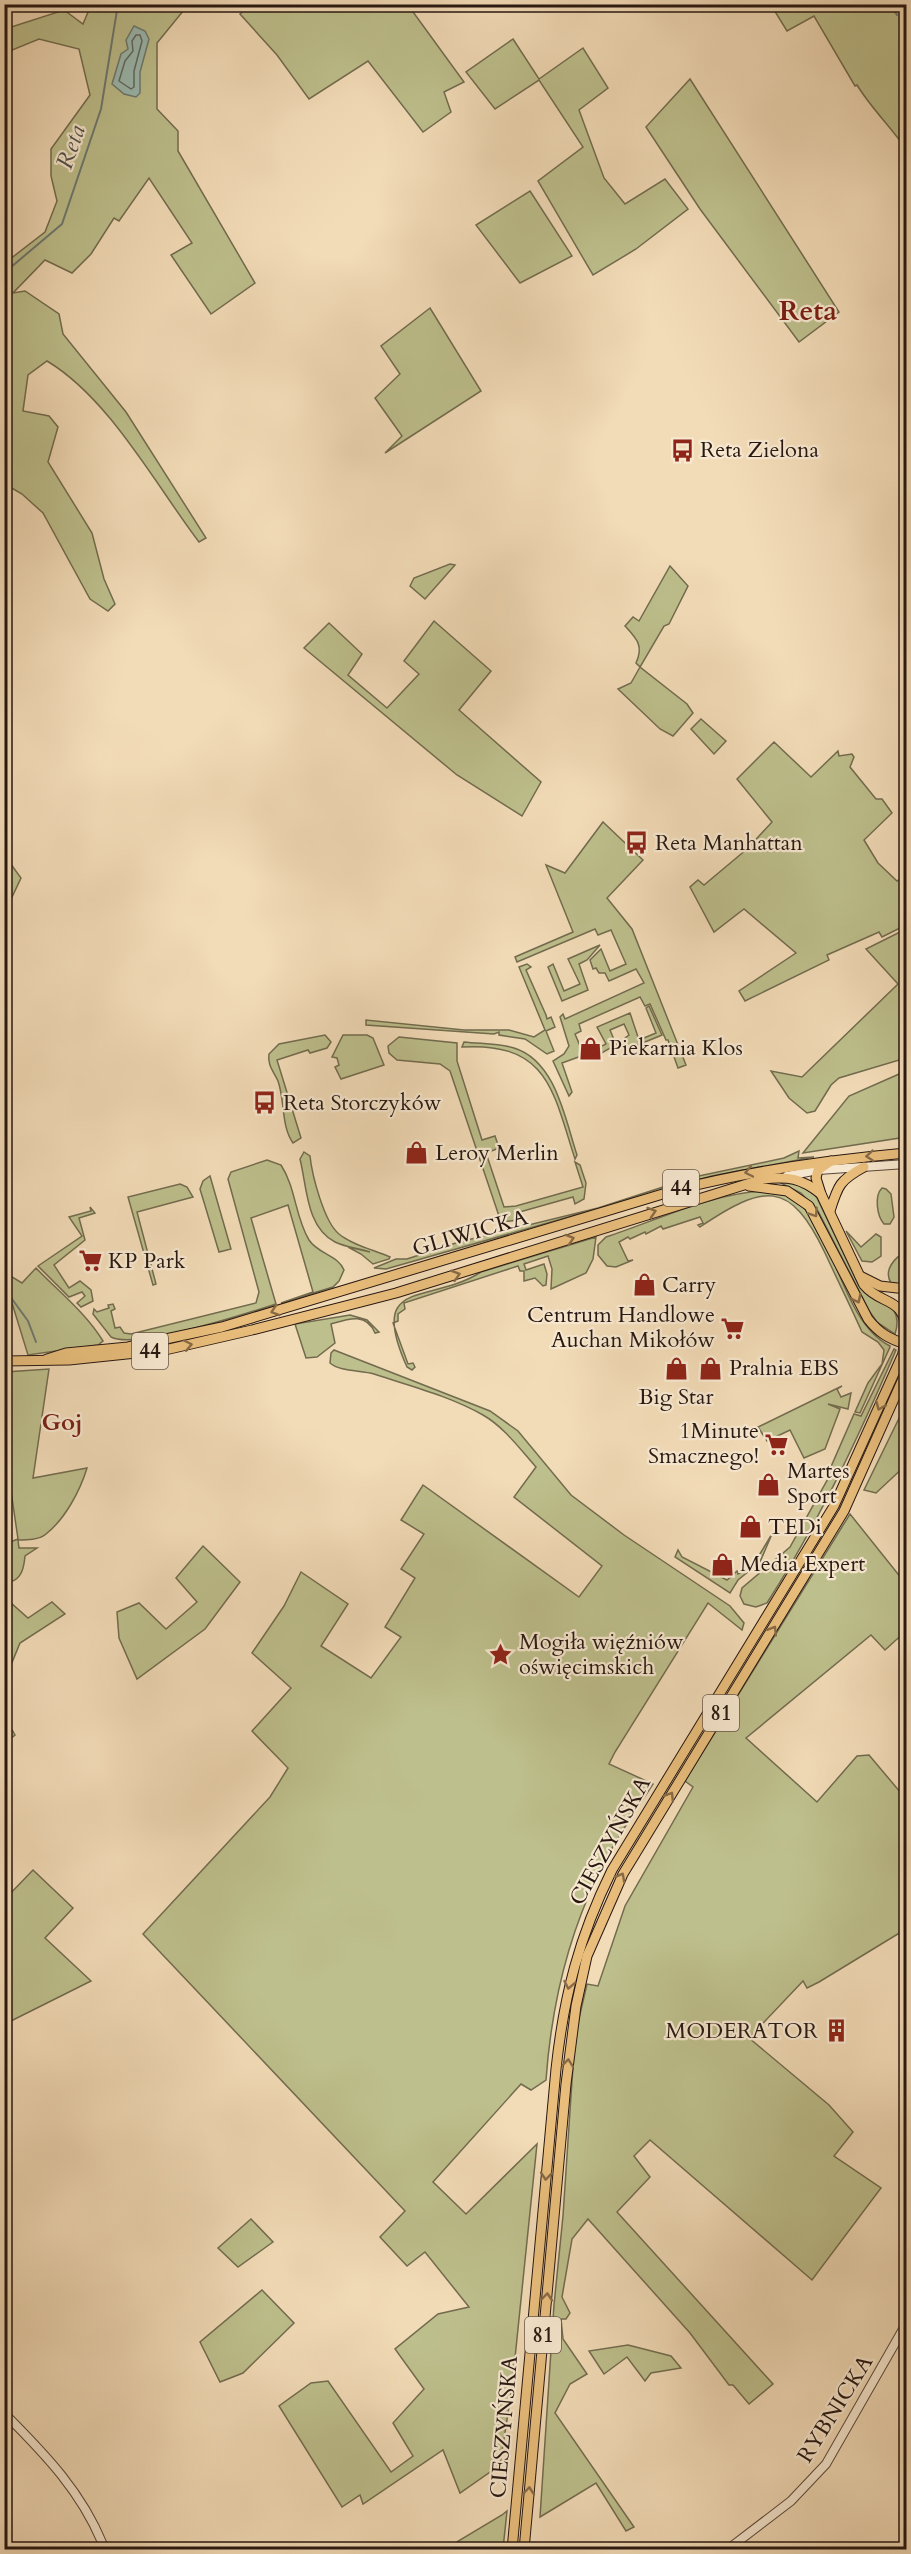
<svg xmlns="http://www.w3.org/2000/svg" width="911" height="2554" font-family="Cardo,serif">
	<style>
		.green { fill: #bdbf8c; stroke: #726b4e; stroke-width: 1.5 }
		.water { fill: #9bbbb2; stroke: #6d7972; stroke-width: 1.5 }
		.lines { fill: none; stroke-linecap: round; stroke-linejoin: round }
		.shore { stroke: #616962; stroke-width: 1.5 }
		.stream { stroke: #6d7972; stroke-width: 2 }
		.tertiary-casing { stroke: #5a483a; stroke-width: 10 }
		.primary-casing { stroke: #271711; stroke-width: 11 }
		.tertiary { stroke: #f7e8d0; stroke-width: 8 }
		.primary { stroke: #e9be7c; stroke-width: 9 }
		.primary-bridge-casing { stroke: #271711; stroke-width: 11; stroke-linecap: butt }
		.primary-bridge { stroke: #e9be7c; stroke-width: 9 }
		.oneway { stroke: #886a46 }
		.labels { text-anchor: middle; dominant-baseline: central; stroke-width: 4.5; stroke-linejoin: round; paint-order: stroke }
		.shield { fill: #f7e8d0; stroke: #65564a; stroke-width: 1.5 }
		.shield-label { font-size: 21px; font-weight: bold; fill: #271711 }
		.poi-label { font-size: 22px; fill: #271711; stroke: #f7e8d0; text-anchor: start }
		.street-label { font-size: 22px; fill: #271711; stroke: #f7e8d0 }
		.water-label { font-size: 24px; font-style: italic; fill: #505049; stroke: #f7e8d0 }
		.neighbourhood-label { font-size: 24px; font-weight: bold; fill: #7a1f14; stroke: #f7e8d0 }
		.district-label { font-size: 28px; font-weight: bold; fill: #7a1f14; stroke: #f7e8d0 }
	</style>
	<rect width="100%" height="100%" fill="#f2dbb7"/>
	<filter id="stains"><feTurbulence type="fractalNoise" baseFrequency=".00333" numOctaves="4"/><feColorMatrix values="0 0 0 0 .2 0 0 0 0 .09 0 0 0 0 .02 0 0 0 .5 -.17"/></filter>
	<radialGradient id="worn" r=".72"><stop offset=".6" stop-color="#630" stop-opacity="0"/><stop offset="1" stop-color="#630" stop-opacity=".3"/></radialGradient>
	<!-- green -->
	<g class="green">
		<path d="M 91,5 L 188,5 L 157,43 L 157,109 L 178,131 L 178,151 L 255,283 L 211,314 L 171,255 L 192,243 L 149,178 L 119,221 L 114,218 L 91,254 L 72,273 L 45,260 L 13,293 L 25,291 L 59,314 L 63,334 L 126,412 L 206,538 L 199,542 C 155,484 109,398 47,361 L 28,375 L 23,411 L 49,416 L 58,427 L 48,462 L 92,533 L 104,579 L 115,604 L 108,611 L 90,599 L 43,513 L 22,494 L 5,484 L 5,263 L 45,232 L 57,201 L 51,176 L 51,149 L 90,95 L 79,49 L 39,39 L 5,53 L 5,29 L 64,10 L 83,24 Z"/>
		<polygon points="250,5 408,5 464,82 444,92 451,112 423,132 368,61 309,99 277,55 240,14"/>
		<path d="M 771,5 L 897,5 L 906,19 L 906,149 C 891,127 871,108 857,85 L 855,86 L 814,16 L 787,31 Z"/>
		<polygon points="513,39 539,79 583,48 608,88 579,110 604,178 625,204 665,179 688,209 636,249 593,275 538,181 583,147 539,80 495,109 466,72"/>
		<polygon points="690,79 839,312 799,342 700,209 646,127"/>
		<polygon points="530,191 572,256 520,283 476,225"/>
		<polygon points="430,308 481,391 385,453 402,436 375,398 400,374 381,346"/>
		<polygon points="450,564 455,565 425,599 410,586 414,578"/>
		<path d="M 670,566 L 688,586 L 669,624 L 664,626 L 640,667 L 687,704 L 693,713 L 673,736 L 660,729 L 618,689 L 631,683 L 640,667 L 636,663 C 644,646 637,639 625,626 L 633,617 L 639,621 Z"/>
		<polygon points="434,621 491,671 459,710 541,782 522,816 457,775 304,648 329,623 362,654 348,675 387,708 419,674 404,661"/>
		<polygon points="701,719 726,741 714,754 691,729"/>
		<polygon points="774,742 811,777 838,751 839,756 852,754 854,757 850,767 876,799 882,799 892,813 864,840 878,863 897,881 906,875 906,896 901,899 906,906 906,925 882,937 879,932 827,955 829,960 745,1001 739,991 796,953 744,909 714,932 690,887 698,880 704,885 747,849 772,822 737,779"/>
		<polygon points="603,822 643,860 607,898 632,929 686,1065 678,1068 668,1040 666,1040 650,1004 645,1006 640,997 579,1024 581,1031 575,1034 584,1055 562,1063 572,1092 569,1096 553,1061 564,1054 569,1046 560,1017 563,1014 565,1019 644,983 636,969 609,981 605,973 599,973 596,968 593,969 590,960 601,949 610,971 626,964 611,930 598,935 595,929 517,962 515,957 573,932 546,865 565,873"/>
		<polygon points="5,856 21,878 5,912"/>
		<polygon points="906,929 906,974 902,988 906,992 906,1058 839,1078 831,1085 815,1111 807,1113 789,1098 771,1071 802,1077 898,984 866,949"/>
		<polygon points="600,945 587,960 579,964 588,990 562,1001 548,967 553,964 564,991 580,984 568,959"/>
		<polygon points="527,964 531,967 526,970 546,1015 547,1019 551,1017 555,1027 546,1031 554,1051 547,1054 525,1039 499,1035 499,1032 494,1034 366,1025 366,1020 464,1030 509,1030 534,1037 545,1030 519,967"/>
		<polygon points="649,1006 662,1035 623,1051 625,1038 629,1035 624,1024 610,1030 615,1042 620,1040 619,1043 600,1054 598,1048 606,1044 597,1027 630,1013 639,1040 656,1033 646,1008"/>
		<path d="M 325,1035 L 331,1042 L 327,1048 L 310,1053 L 308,1050 L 277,1060 L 301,1138 L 293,1143 C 281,1126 285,1101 278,1081 C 274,1072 267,1065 269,1054 L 279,1044 Z"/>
		<polygon points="343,1035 367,1035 373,1038 384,1065 341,1079 335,1067 339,1065 337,1058 332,1057"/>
		<polygon points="399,1037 457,1043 457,1061 482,1140 495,1136 499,1148 486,1153 504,1207 516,1206 583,1187 575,1162 580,1165 586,1183 584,1199 575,1204 573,1197 516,1213 518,1220 501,1222 450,1071 440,1064 397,1060 389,1053 388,1046"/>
		<path d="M 464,1042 C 480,1044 499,1043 514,1048 C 556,1061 565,1119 577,1155 L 575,1159 C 553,1092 549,1042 462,1047 Z"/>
		<polygon points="906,1071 906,1137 803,1153 849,1096"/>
		<polygon points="799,1151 798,1158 814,1157 712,1176 386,1269 374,1268 396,1259 407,1259 459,1242 598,1208 694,1177 784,1158"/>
		<path d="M 304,1152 L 310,1156 C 312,1175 324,1222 339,1234 C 352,1245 374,1250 390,1257 L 389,1259 L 373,1264 L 361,1254 L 348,1247 L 370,1252 C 357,1248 345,1247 335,1242 C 306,1227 307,1187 300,1159 Z"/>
		<path d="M 267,1160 L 281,1165 C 296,1188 295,1217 309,1240 C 318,1254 338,1255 344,1270 L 339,1281 L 333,1287 L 281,1303 L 313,1292 L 288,1205 L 251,1218 L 276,1304 C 251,1312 135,1350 111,1337 L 93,1314 L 94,1309 L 97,1312 L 109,1308 L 108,1305 L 113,1304 L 115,1309 L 111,1311 L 115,1328 L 120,1327 L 124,1333 L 131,1334 L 256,1303 L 259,1292 L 228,1179 L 231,1172 Z"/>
		<polygon points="210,1176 231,1249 219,1252 200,1189 203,1181"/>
		<path d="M 788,1180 L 811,1190 L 817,1198 L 859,1286 C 878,1305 905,1302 895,1334 L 877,1322 L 870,1312 L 818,1211 L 801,1193 L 777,1181 Z"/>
		<polygon points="180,1184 187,1187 193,1197 137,1212 156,1284 153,1285 128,1197"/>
		<path d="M 882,1188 L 886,1189 L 891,1194 L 894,1217 L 890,1224 L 884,1224 C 877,1216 874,1196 882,1188 Z"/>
		<path d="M 766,1191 C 772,1192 779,1192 784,1194 C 834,1212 837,1320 890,1346 L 890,1347 L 860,1413 L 855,1412 L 868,1383 L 882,1364 L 884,1350 L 878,1342 L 862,1332 C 850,1305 837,1279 825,1253 C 790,1179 764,1184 700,1227 L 698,1225 L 703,1223 L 700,1217 L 663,1229 L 661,1226 L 646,1234 L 645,1232 L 630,1239 L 628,1237 L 619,1242 L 628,1261 L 633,1260 L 616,1267 L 607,1266 L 598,1255 L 598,1245 L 606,1237 C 658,1220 711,1193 766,1191 Z"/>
		<polygon points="90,1207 95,1213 79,1218 85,1240 54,1265 69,1288 80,1281 91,1290 93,1301 81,1307 77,1303 85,1296 82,1292 69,1297 38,1266 82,1236 69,1217 91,1211"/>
		<polygon points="846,1231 861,1247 876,1234 881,1237 881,1256 872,1262 862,1261"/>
		<path d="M 596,1237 L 593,1259 L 586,1273 L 551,1289 L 552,1269 L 548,1256 L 524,1264 L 526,1270 L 544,1264 L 547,1274 L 546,1285 L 543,1286 L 535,1278 L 524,1281 L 524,1271 L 520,1271 L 518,1266 L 404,1303 L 405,1309 L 398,1314 L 398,1321 L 393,1323 L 408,1364 L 413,1363 L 415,1367 L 412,1370 L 407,1367 C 366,1276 430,1305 481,1272 Z"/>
		<path d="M 906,1252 L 906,1285 L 891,1283 C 883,1270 895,1257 906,1252 Z"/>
		<path d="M 36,1268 C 59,1292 85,1312 103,1341 L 98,1345 L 28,1355 L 12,1303 L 5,1299 L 4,1272 L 22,1283 Z"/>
		<path d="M 350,1315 L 367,1320 L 379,1332 L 375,1333 C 366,1312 348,1319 331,1324 L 335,1343 L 317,1357 L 306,1358 L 295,1324 Z"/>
		<path d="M 894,1349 L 896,1350 C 858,1438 819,1522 767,1603 L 756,1607 L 744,1604 L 740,1596 L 742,1588 L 790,1547 L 830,1475 L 830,1469 L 854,1414 L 861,1416 Z"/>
		<path d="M 334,1350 L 490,1411 L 518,1431 L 571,1495 L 624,1535 L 730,1606 L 744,1623 L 742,1630 L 708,1603 L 615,1752 L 609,1764 L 653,1784 C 634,1813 613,1843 598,1875 C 567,1939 551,2010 546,2080 L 531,2090 L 521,2084 L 433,2182 L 466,2214 L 537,2144 L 512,2387 L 500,2465 L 460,2493 L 443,2450 L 363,2504 L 360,2495 L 342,2507 L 279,2406 L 311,2383 L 328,2381 L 391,2472 L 413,2456 L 393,2423 L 424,2389 L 395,2349 L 438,2314 L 469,2307 L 425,2252 L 407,2266 L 380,2237 L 405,2211 L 143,1934 L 270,1797 L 288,1768 L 252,1731 L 291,1688 L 252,1653 L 284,1606 L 301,1572 L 348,1604 L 321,1646 L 371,1678 L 401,1637 L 385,1627 L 415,1578 L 401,1569 L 424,1534 L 401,1520 L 423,1485 L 579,1597 L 602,1566 L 514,1497 L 536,1467 C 520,1449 504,1427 483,1415 C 450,1396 410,1386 374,1374 C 361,1370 340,1372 330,1363 L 331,1353 Z"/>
		<path d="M 49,1369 L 33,1478 L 87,1468 C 80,1491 65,1519 46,1534 C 39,1540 27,1540 18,1540 L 19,1548 L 37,1548 L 25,1556 C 24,1567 22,1579 10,1582 L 6,1599 L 5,1544 L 18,1539 L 11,1491 L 5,1492 L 5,1372 Z"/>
		<polygon points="842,1386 837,1389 841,1397 851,1393 848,1409 828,1404 840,1409 825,1449 804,1458 790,1430 767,1441 758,1427"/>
		<polygon points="906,1404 906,1465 876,1493 864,1490"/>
		<polygon points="850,1514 906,1584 906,1631 885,1650 871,1635 746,1738 817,1802 857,1756 869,1755 906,1799 906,1929 819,1982 807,1988 803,1981 749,2038 829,2105 853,2132 834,2156 881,2188 812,2280 650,2140 634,2156 650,2177 617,2212 773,2384 749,2404 733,2385 729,2385 690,2333 588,2219 572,2239 562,2297 570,2313 566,2319 561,2319 563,2339 587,2374 570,2384 555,2413 634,2527 626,2531 596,2483 540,2517 554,2305 563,2216 575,2036 587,1984 598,1986 625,1906 693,1787 685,1781"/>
		<polygon points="772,1534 760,1562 738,1580 730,1593 675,1557 678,1550 682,1557 727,1580 737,1571 738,1574 752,1567"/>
		<polygon points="203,1546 240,1582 205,1629 137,1679 119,1638 117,1612 139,1603 166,1629 197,1602 176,1578"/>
		<polygon points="52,1602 65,1614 20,1643 11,1665 6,1719 15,1735 5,1743 5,1607 11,1603 28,1618"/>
		<polygon points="33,1870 73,1908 45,1938 91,1981 5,2024 5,1899"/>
		<polygon points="251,2219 273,2242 238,2267 218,2248"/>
		<polygon points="262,2290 294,2323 243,2373 220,2382 200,2342"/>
		<polygon points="628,2345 671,2356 681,2368 651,2373 645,2381 627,2357 604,2374 589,2351"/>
		<polygon points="507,2511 503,2549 445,2549 502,2515"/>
	</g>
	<!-- water -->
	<polygon class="water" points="134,26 145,31 149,39 140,72 140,93 136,97 124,94 112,84 121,54 128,49 126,40"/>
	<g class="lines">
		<!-- shore -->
		<polygon class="shore" points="136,35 140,35 142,41 134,71 134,87 131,89 119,81 125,61 133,51 132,41"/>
		<!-- stream -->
		<g class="stream">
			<polyline points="890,4 897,15"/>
			<polyline points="4,273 62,224 101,109 118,4"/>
			<polyline points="4,1288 28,1321 36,1342"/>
		</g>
		<defs>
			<g id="tertiary">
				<polyline points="787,1176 818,1170 906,1164"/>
				<path d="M 4,2413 C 45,2454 84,2494 105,2550"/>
				<polyline points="727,2550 791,2501 826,2464 906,2324"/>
			</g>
			<g id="primary">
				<path d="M 831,1161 L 818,1170 L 816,1178 L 821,1194 L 864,1285 C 881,1306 905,1296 906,1332"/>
				<path d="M 749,1186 L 787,1191 L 809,1206 L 868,1319 C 879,1333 889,1339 906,1344"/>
				<path d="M 830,1211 C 838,1185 840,1180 864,1167"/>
				<polyline points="860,1276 880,1286 906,1289"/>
				<path d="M 47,1359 L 66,1353 L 128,1347 L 222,1327 L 676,1190 C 753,1170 828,1160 906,1153"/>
				<path d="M 4,1361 L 69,1360 L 165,1350 L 252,1330 L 396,1293 L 763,1179 C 788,1176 801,1178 821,1194"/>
				<path d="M 512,2550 L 556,2069 C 564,1995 579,1937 612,1870 L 834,1506 L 906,1347"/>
				<polyline points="524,2550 566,2084 576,2006 587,1956 623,1874 844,1511 906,1372"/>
			</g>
		</defs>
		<!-- tertiary casing -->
		<use href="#tertiary" class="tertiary-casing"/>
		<!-- primary casing -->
		<use href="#primary" class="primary-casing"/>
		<!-- tertiary -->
		<use href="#tertiary" class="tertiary"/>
		<!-- primary -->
		<use href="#primary" class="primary"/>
		<defs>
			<polyline id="primary-bridge" points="903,1353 906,1332"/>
		</defs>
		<!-- primary-bridge casing -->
		<use href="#primary-bridge" class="primary-bridge-casing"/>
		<!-- primary-bridge -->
		<use href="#primary-bridge" class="primary-bridge"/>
	</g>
	<!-- one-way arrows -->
	<defs><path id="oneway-chevron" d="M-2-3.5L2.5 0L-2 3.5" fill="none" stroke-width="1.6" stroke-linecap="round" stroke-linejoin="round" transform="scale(1.5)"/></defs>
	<g class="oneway">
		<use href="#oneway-chevron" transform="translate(870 1156) rotate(175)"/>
		<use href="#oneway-chevron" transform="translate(749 1172) rotate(168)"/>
		<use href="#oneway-chevron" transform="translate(652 1212) rotate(-18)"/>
		<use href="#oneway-chevron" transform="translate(814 1213) rotate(56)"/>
		<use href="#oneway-chevron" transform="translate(570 1239) rotate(-18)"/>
		<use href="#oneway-chevron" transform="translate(456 1275) rotate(-17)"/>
		<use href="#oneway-chevron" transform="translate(857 1299) rotate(64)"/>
		<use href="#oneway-chevron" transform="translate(275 1311) rotate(162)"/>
		<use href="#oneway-chevron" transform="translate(188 1345) rotate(-12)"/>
		<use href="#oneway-chevron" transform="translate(880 1406) rotate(113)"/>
		<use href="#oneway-chevron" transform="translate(773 1630) rotate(-58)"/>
		<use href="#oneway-chevron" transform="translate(670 1796) rotate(-58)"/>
		<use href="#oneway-chevron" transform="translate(621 1877) rotate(-62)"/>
		<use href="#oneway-chevron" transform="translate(569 1985) rotate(101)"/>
		<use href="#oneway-chevron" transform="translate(568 2063) rotate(-84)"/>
		<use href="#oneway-chevron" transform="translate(546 2176) rotate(95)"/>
		<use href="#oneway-chevron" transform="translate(547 2297) rotate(-85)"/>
		<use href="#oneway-chevron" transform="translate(529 2491) rotate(-85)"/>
	</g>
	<!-- icons -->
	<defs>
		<symbol id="bus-bare" viewBox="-9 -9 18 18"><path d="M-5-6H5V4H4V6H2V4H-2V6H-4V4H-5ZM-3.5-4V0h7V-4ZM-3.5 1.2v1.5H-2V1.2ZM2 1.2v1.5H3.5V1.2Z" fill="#8f2418" stroke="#f7e8d0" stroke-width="2.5" paint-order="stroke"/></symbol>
		<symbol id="shop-bare" viewBox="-9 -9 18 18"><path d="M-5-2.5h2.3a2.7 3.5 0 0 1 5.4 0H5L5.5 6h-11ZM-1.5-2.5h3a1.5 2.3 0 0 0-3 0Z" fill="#8f2418" stroke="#f7e8d0" stroke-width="2.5" paint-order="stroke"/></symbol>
		<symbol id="supermarket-bare" viewBox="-9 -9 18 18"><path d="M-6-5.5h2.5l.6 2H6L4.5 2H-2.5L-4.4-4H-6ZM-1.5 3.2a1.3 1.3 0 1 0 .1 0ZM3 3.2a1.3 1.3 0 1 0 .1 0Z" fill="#8f2418" stroke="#f7e8d0" stroke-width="2.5" paint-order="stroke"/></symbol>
		<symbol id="sight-bare" viewBox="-9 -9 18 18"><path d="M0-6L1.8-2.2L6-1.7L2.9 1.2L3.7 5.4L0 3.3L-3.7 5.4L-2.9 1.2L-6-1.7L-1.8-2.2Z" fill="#8f2418" stroke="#f7e8d0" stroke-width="2.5" paint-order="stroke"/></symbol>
		<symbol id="building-bare" viewBox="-9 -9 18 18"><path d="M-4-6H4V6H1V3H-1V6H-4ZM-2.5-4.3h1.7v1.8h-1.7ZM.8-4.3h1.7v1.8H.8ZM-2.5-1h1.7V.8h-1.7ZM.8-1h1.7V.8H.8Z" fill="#8f2418" stroke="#f7e8d0" stroke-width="2.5" paint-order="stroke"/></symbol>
	</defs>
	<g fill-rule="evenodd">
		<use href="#bus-bare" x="666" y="434" width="33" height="33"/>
		<use href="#bus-bare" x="620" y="826" width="33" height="33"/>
		<use href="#shop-bare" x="574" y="1032" width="33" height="33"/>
		<use href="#bus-bare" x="248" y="1086" width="33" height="33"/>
		<use href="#shop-bare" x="400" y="1136" width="33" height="33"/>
		<use href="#supermarket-bare" x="74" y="1244" width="33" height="33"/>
		<use href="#shop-bare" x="628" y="1268" width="33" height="33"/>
		<use href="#supermarket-bare" x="716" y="1312" width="33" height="33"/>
		<use href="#shop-bare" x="660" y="1352" width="33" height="33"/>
		<use href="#shop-bare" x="694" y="1352" width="33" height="33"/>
		<use href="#supermarket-bare" x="760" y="1428" width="33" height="33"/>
		<use href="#shop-bare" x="752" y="1468" width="33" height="33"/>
		<use href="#shop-bare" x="734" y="1510" width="33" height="33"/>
		<use href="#shop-bare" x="706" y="1548" width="33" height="33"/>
		<use href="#sight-bare" x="484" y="1638" width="33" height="33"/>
		<use href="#building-bare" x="820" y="2014" width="33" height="33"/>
	</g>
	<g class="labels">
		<!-- shield labels -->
		<g class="shield">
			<rect x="663" y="1170" width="36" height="36" rx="4.5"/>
			<rect x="132" y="1333" width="36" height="36" rx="4.5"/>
			<rect x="703" y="1695" width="36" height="36" rx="4.5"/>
			<rect x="525" y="2317" width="36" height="36" rx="4.5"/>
		</g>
		<g class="shield-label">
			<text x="681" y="1188">44</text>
			<text x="150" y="1351">44</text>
			<text x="721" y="1713">81</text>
			<text x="543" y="2335">81</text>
		</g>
		<!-- poi labels -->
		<g class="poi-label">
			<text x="700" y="450">Reta Zielona</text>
			<text x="655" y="843">Reta Manhattan</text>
			<text x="609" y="1048">Piekarnia Klos</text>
			<text x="283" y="1103">Reta Storczyków</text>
			<text x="435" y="1153">Leroy Merlin</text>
			<text x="108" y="1261">KP Park</text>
			<text x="662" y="1285">Carry</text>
			<text x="715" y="1315" text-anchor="end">Centrum Handlowe<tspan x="715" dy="25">Auchan Mikołów</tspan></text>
			<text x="729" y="1368">Pralnia EBS</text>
			<text x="676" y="1397" text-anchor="middle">Big Star</text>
			<text x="759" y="1431" text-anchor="end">1Minute<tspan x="759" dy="25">Smacznego!</tspan></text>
			<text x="787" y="1471">Martes<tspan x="787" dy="25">Sport</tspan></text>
			<text x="768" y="1527">TEDi</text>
			<text x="740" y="1564">Media Expert</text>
			<text x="519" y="1642">Mogiła więźniów<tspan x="519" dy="25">oświęcimskich</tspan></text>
			<text x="818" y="2031" text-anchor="end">MODERATOR</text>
		</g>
		<!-- street labels -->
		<g class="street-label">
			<text transform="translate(470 1233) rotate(-16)">GLIWICKA</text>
			<text transform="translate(610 1841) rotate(-61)">CIESZYŃSKA</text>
			<text transform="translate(835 2409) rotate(-58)">RYBNICKA</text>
			<text transform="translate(504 2427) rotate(-85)">CIESZYŃSKA</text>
		</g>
		<!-- water labels -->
		<g class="water-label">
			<text transform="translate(71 147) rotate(-71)">Reta</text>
		</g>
		<!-- neighbourhood labels -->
		<g class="neighbourhood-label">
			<text x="62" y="1422">Goj</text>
		</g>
		<!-- district labels -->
		<g class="district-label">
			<text x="808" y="311">Reta</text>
		</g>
	</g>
	<!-- margin -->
	<rect width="911" height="2554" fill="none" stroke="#f2dbb7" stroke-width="24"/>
	<rect x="6" y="6" width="899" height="2542" fill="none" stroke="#271711" stroke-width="3"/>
	<rect x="12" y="12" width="887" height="2530" fill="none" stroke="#271711" stroke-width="1.5"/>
	<rect width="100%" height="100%" filter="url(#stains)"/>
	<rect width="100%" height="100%" fill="url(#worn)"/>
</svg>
